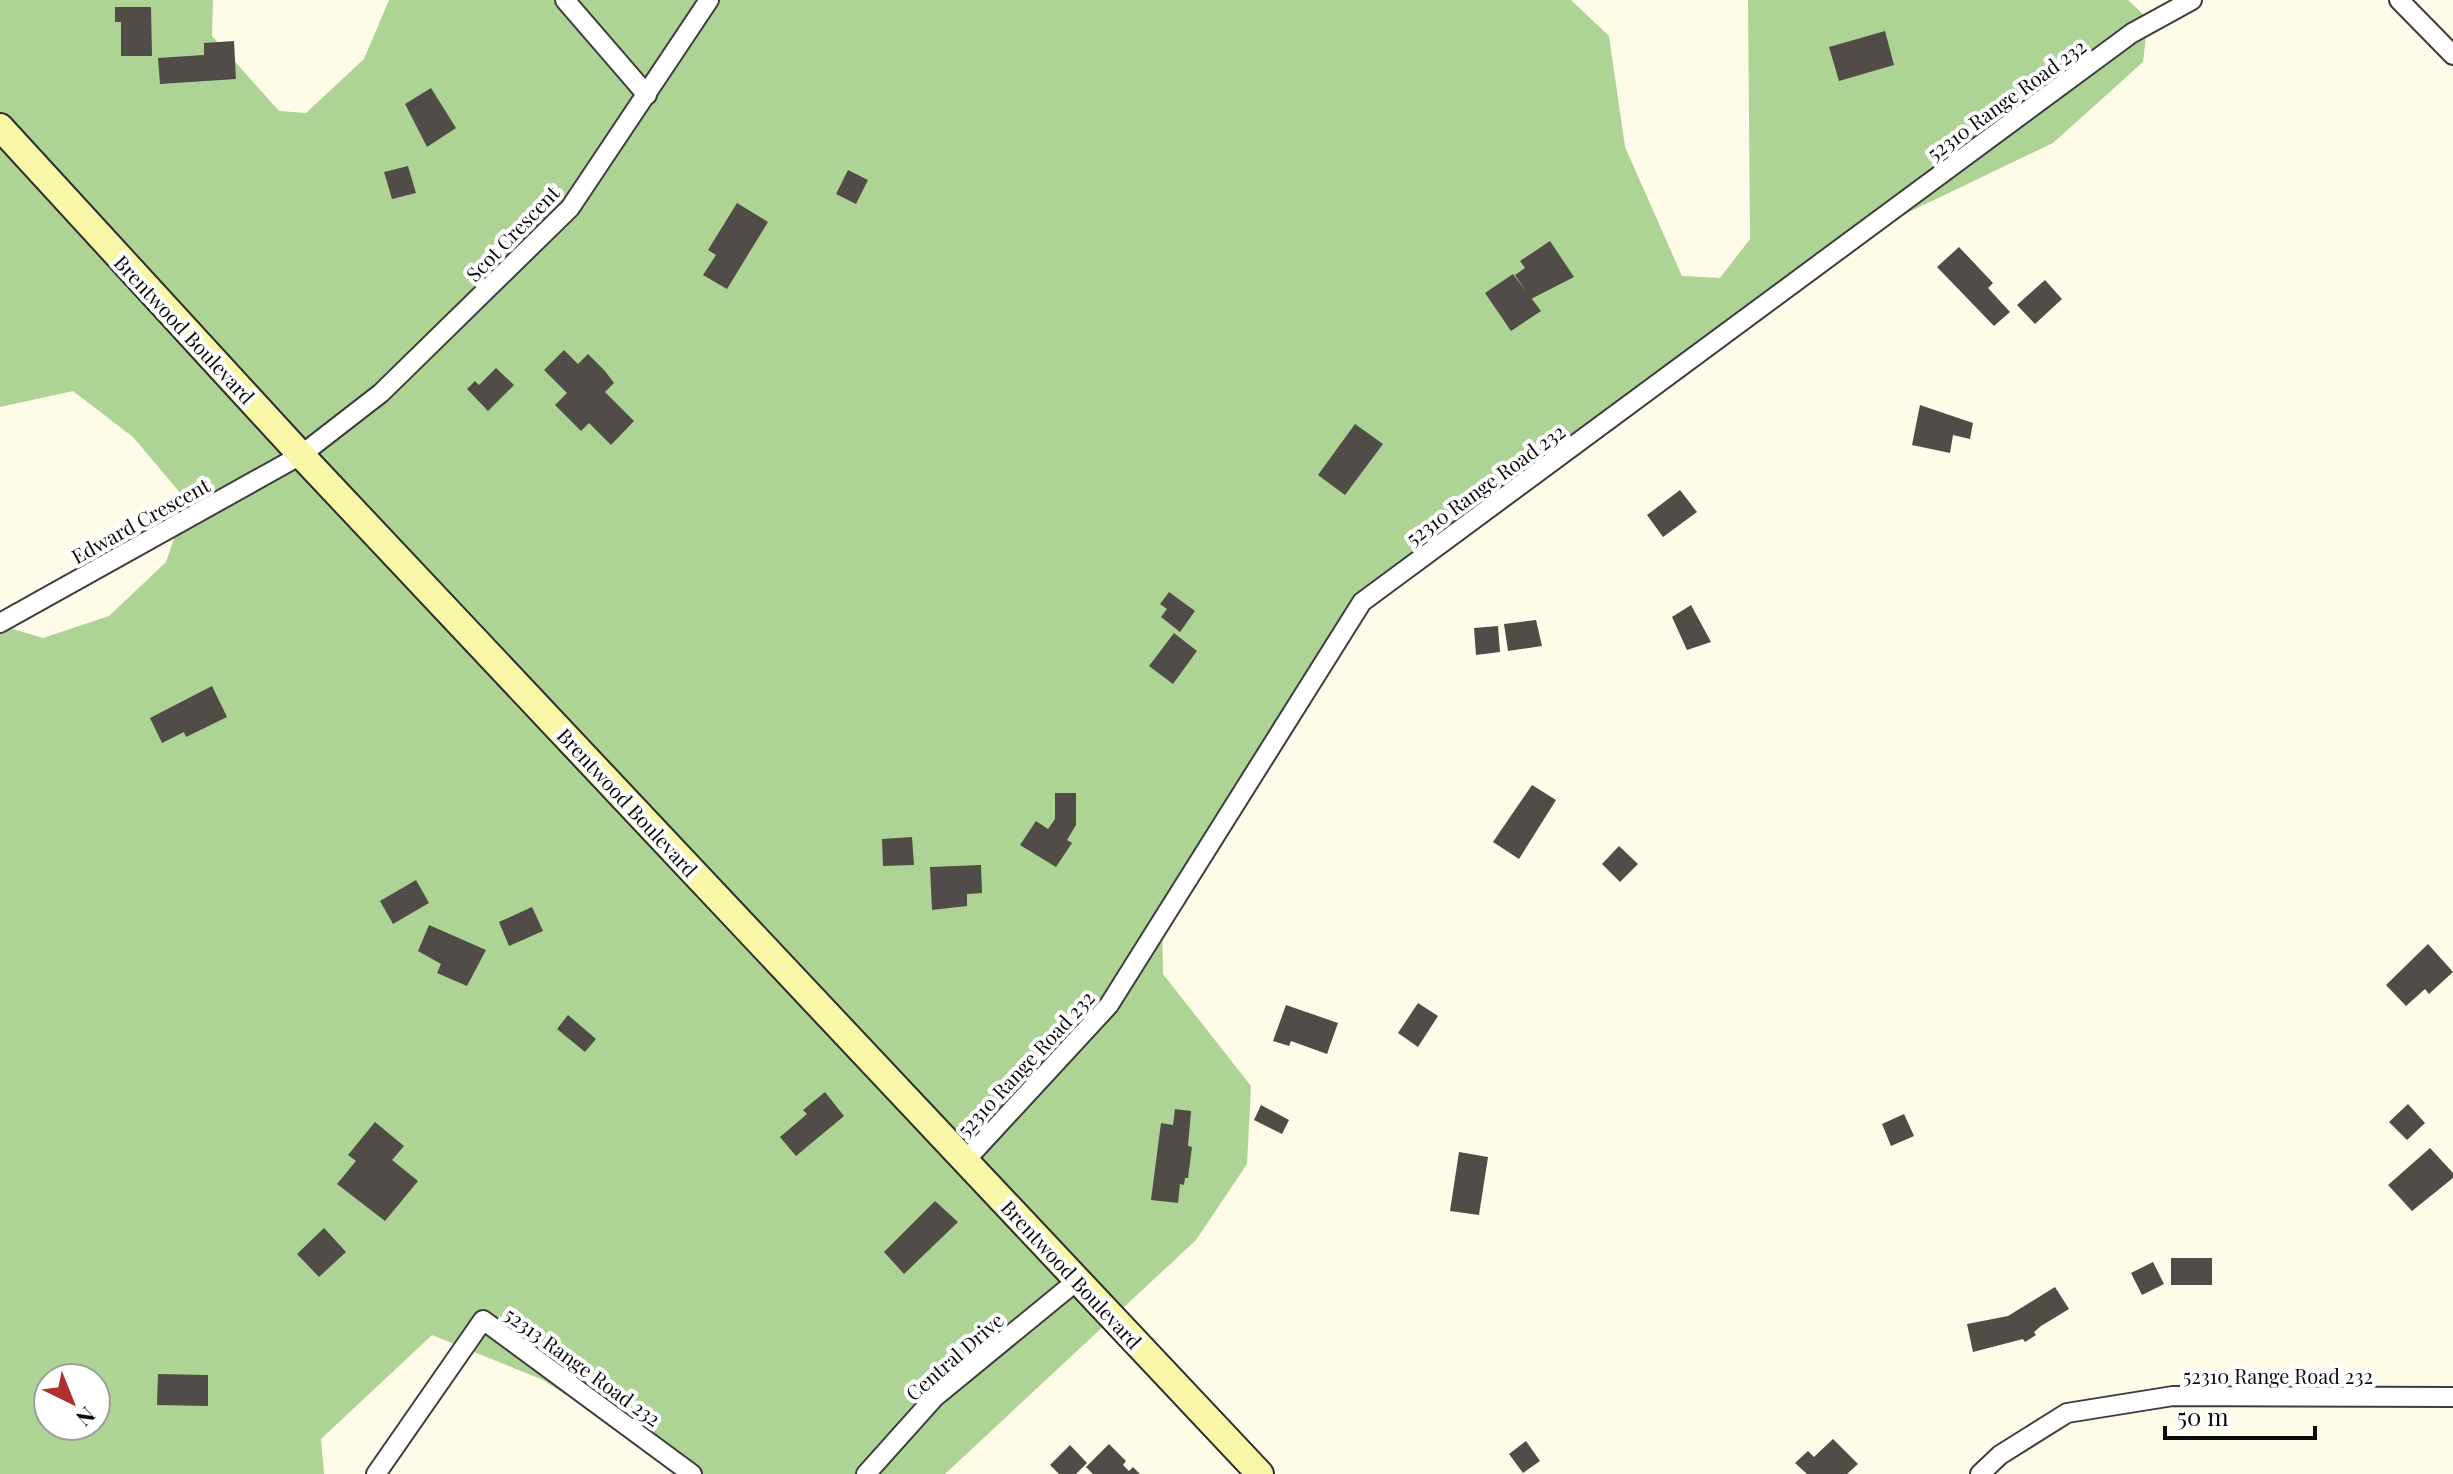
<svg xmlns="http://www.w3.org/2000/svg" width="2453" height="1474" font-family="'Playfair Display',serif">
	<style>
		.forest { fill: #add495; fill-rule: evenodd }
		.building { fill: #514c47 }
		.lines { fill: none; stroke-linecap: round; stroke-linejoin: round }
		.street-casing { stroke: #3d3d3d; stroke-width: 22 }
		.secondary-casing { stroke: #2c2c2c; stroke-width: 30 }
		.street { stroke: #fff; stroke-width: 18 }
		.secondary { stroke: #f9f7a7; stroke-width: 26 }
		.labels { text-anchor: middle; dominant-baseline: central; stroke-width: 8; stroke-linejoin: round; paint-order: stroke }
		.street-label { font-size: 20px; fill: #0a0a0a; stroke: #fff }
	</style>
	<rect width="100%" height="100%" fill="#fefbe8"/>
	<!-- forest -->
	<path class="forest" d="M 0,0 L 213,0 L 212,36 L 279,111 L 306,113 L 364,59 L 389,0 L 1571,0 L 1609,36 L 1625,147 L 1682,276 L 1720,278 L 1750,239 L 1748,0 L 2128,0 L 2148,19 L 2143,62 L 2053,143 L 1832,249 L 1333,631 L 1162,914 L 1163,974 L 1251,1086 L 1247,1164 L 1196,1240 L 945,1474 L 688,1474 L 543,1380 L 432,1335 L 321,1439 L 324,1474 L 0,1474 L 0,625 L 43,638 L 109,616 L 166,562 L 187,501 L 133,437 L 73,391 L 0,407 ZM 48,1378 L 96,1378 L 96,1426 L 48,1426 Z"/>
	<!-- building -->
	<g class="building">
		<polygon points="115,7 151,7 152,56 121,56 121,22 115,22"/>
		<polygon points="1885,31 1894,65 1839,81 1829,47"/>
		<polygon points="234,41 236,79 160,84 158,58 204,55 204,43"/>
		<polygon points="431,88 456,128 427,147 405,104"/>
		<polygon points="408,166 416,193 392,199 384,172"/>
		<polygon points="848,170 868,180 856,204 836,194"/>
		<polygon points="737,203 768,222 727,289 703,275 716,255 708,250"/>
		<polygon points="1550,241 1574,277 1531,299 1515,275 1525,268 1520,261"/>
		<polygon points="1959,247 1993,283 1988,288 2010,312 1994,326 1937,267"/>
		<polygon points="1513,274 1541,311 1511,331 1485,293"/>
		<polygon points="2045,280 2062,299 2035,324 2017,305"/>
		<polygon points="564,350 578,364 588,354 605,371 614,383 605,392 634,421 611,445 589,423 581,431 555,405 567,393 544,370"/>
		<polygon points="496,368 514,385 488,411 467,389 475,381 479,385"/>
		<polygon points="1920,405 1973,423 1970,439 1953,435 1950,453 1912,445"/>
		<polygon points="1355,424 1383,444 1345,495 1318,475"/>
		<polygon points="1680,490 1697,512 1663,537 1647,515"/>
		<polygon points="1169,592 1195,611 1180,632 1161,617 1167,609 1160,604"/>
		<polygon points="1691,605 1711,642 1687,650 1672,617"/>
		<polygon points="1536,620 1542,646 1508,651 1504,624"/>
		<polygon points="1498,626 1500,652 1476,655 1474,628"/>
		<polygon points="1174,633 1197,651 1173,684 1149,666"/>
		<polygon points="212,686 227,717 186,737 184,732 162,743 150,718"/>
		<polygon points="1532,785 1556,800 1519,859 1493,842"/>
		<polygon points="1055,793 1076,793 1076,825 1067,840 1072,843 1056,867 1020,845 1036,821 1048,829 1055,819"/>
		<polygon points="912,837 914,865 883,866 882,839"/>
		<polygon points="1619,846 1638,864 1620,882 1602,864"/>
		<polygon points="981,865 982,893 967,894 967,906 932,910 930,867"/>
		<polygon points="416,880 429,903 393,924 380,901"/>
		<polygon points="532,907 543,931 509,946 499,922"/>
		<polygon points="429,925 486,950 467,986 437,973 441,964 418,951"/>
		<polygon points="2428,944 2453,972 2429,994 2425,989 2406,1006 2386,985"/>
		<polygon points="1418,1003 1438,1016 1418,1047 1398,1033"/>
		<polygon points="1286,1005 1338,1023 1327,1054 1291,1041 1289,1046 1273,1041"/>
		<polygon points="568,1015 596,1039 585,1052 557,1029"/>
		<polygon points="825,1092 844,1116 796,1156 780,1137 807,1114 803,1110"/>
		<polygon points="2408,1104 2425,1123 2407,1140 2389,1122"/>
		<polygon points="1261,1105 1289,1120 1282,1134 1254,1120"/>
		<polygon points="1175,1109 1191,1111 1188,1146 1192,1147 1188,1178 1185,1178 1184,1185 1180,1184 1178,1203 1151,1200 1161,1123 1173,1125"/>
		<polygon points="1904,1114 1914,1136 1891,1146 1882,1124"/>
		<polygon points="375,1122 404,1146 392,1160 418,1181 385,1221 337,1184 356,1161 348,1155"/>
		<polygon points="2430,1148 2453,1173 2453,1178 2412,1211 2388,1185"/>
		<polygon points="1459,1152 1488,1157 1479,1215 1450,1211"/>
		<polygon points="935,1201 958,1222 904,1274 884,1252"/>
		<polygon points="324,1228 346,1252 319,1277 297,1254"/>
		<rect x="2171" y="1258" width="41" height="27"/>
		<polygon points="2153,1262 2164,1284 2142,1295 2131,1273"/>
		<polygon points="2055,1287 2069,1309 2041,1326 2034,1332 2036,1335 2025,1342 2023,1339 1973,1352 1967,1324 2008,1316"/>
		<polygon points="158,1374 208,1375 208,1406 157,1405"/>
		<polygon points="1833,1439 1858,1464 1847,1474 1807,1474 1795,1463 1808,1451 1814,1457"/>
		<polygon points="1526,1441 1540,1461 1523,1473 1509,1454"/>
		<polygon points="1109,1444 1126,1461 1123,1465 1129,1471 1133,1467 1140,1474 1093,1474 1086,1467"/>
		<polygon points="1070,1445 1087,1463 1076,1474 1059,1474 1050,1465"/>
	</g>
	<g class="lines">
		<defs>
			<g id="street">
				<polyline points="565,0 647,95"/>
				<polyline points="2399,0 2453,55"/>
				<polyline points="0,623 301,455 381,393 570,208 709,0"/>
				<polyline points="965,1161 1109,1005 1362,602 2132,33 2192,0"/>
				<polyline points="376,1474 483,1320 692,1474"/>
				<polyline points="866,1474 935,1397 1079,1279"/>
				<polyline points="1980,1474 2000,1455 2067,1413 2173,1396 2453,1397"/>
			</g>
			<polyline id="secondary" points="0,127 301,455 1260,1474"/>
		</defs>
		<!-- street casing -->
		<use href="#street" class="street-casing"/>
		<!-- secondary casing -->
		<use href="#secondary" class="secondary-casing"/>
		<!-- street -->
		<use href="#street" class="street"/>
		<!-- secondary -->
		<use href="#secondary" class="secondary"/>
	</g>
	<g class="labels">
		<!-- street labels -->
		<g class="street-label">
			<text transform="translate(2006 99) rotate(-36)">52310 Range Road 232</text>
			<text transform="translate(512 233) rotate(-46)">Scot Crescent</text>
			<text transform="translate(185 329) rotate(47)">Brentwood Boulevard</text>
			<text transform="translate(1485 484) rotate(-36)">52310 Range Road 232</text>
			<text transform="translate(140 520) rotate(-29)">Edward Crescent</text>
			<text transform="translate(628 802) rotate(47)">Brentwood Boulevard</text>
			<text transform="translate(1025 1063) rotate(-47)">52310 Range Road 232</text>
			<text transform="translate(1072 1274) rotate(47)">Brentwood Boulevard</text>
			<text transform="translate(954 1356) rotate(-41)">Central Drive</text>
			<text transform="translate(583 1366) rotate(36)">52313 Range Road 232</text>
			<text x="2278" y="1375">52310 Range Road 232</text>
		</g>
	</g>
	<!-- north arrow -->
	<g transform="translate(72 1402) rotate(137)"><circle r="38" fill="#ffffff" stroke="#9d9d9d" stroke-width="2"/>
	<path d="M0-6L14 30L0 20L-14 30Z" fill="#af302c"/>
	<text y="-12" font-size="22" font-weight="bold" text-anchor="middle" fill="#0a0a0a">N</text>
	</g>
	<!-- scale -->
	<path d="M2165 1426v12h150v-12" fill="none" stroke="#0a0a0a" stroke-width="4"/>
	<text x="2177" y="1426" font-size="24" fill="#0a0a0a" stroke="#ffffff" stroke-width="6" paint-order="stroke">50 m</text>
</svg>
